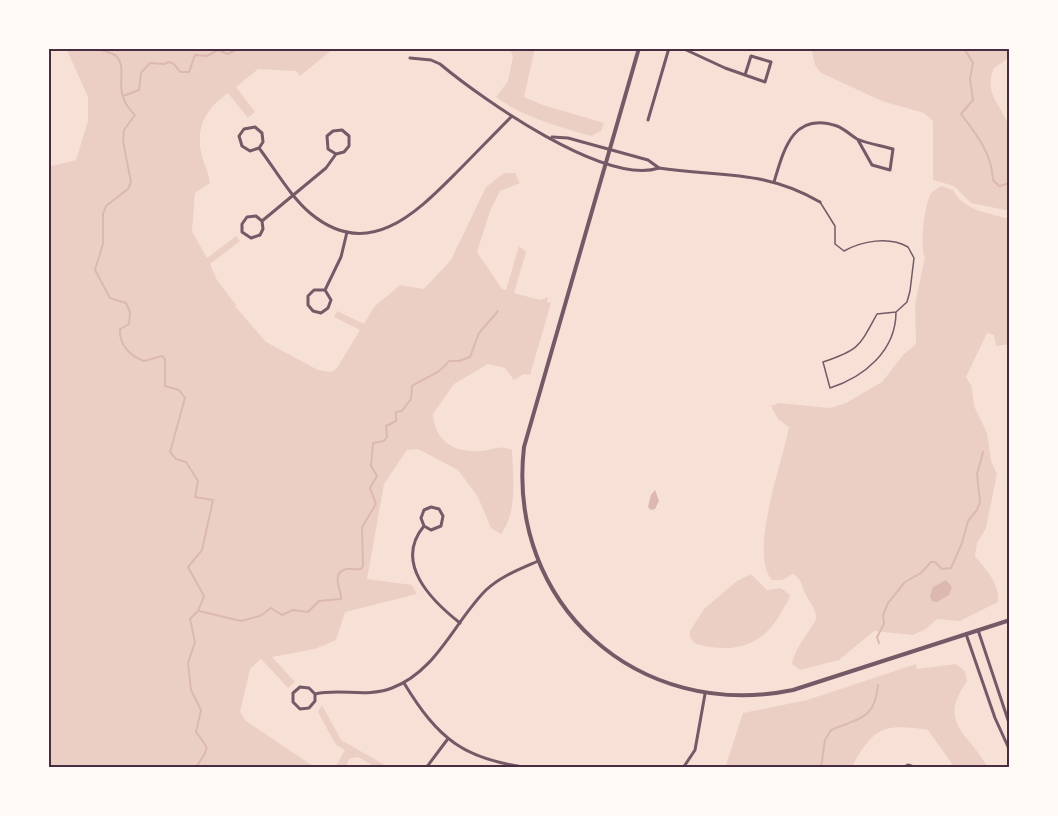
<svg xmlns="http://www.w3.org/2000/svg" width="1058" height="816" font-family="'Fira Sans Condensed',sans-serif">
	<style>
		.green { fill: #ebcfc5 }
		.water { fill: #dcb8b0 }
		.lines { fill: none; stroke-linecap: round; stroke-linejoin: round }
		.stream { stroke: #dcb8b0; stroke-width: 2 }
		.service { stroke: #755966; stroke-width: 1.5 }
		.minor { stroke: #755966; stroke-width: 3 }
		.tertiary { stroke: #755966; stroke-width: 4 }
		.neatline { fill: none; stroke: #4a2c40; stroke-width: 2 }
	</style>
	<rect width="100%" height="100%" fill="#f7e1d7"/>
	<!-- green -->
	<g class="green">
		<path d="M 66,48 L 334,48 L 300,76 L 296,71 L 258,69 L 236,87 L 255,112 L 248,118 L 228,93 C 207,108 196,125 201,152 C 203,163 209,172 210,183 L 195,193 L 192,231 L 207,258 L 236,236 L 240,241 L 210,264 L 217,280 L 236,305 L 235,306 L 266,342 L 318,370 L 331,372 L 337,368 L 360,330 L 334,317 L 337,311 L 364,324 L 374,307 L 400,285 L 424,289 L 451,260 L 486,187 L 504,173 L 515,173 L 520,183 L 500,191 L 490,211 L 477,252 L 502,289 L 506,290 L 519,246 L 526,252 L 514,293 L 540,300 L 548,297 L 547,302 L 551,303 L 530,375 L 524,374 L 514,380 L 505,368 L 488,364 L 454,384 L 433,414 C 435,440 453,453 479,451 C 493,451 498,444 512,450 C 513,478 518,511 501,534 L 491,528 L 478,497 L 458,470 L 418,449 L 407,450 L 384,484 L 367,579 L 412,585 L 417,594 L 345,612 L 336,640 L 315,649 L 272,657 L 295,682 L 288,688 L 261,659 L 250,669 L 240,712 L 246,721 L 316,768 L 48,768 L 48,167 L 76,160 L 88,121 L 88,97 Z"/>
		<path d="M 509,48 L 535,48 L 524,97 L 543,105 L 604,123 L 601,131 L 591,136 C 557,126 525,118 496,97 L 508,81 L 513,56 Z"/>
		<path d="M 811,48 L 1010,48 L 1007,59 L 994,68 C 982,97 1006,107 1010,132 C 1014,157 1010,186 1010,211 L 971,203 L 954,186 L 933,180 L 933,121 L 924,113 L 882,101 L 821,73 L 815,65 Z"/>
		<path d="M 941,186 L 953,190 C 964,211 989,213 1010,219 L 1010,344 L 996,346 L 994,335 L 987,333 L 966,377 L 972,387 L 974,406 L 987,433 L 991,461 L 997,474 L 986,528 L 977,543 L 975,556 C 986,570 1000,583 998,602 L 960,621 L 937,619 L 926,629 L 913,635 L 874,631 L 839,660 L 800,670 L 792,664 C 795,646 816,624 816,618 C 817,611 808,599 805,593 C 801,584 801,578 793,574 L 782,580 L 772,580 C 748,553 783,461 789,427 L 778,419 L 771,406 L 779,403 L 830,408 L 846,403 L 882,382 L 903,355 L 916,344 L 915,304 L 925,257 C 919,246 925,206 930,195 C 932,191 937,189 941,186 Z"/>
		<path d="M 751,574 L 767,590 L 781,588 L 790,595 C 789,602 785,605 782,611 C 763,647 732,655 694,643 L 690,637 L 690,631 L 704,609 L 737,581 Z"/>
		<path d="M 916,664 L 917,669 L 956,664 L 965,671 L 967,681 C 937,725 968,731 988,768 L 955,768 L 928,730 C 883,723 874,727 851,768 L 725,768 L 743,713 L 807,700 Z"/>
		<polygon points="322,705 341,740 390,768 377,768 358,757 349,759 345,768 335,768 345,750 336,745 318,712"/>
	</g>
	<!-- water -->
	<g class="water">
		<polygon points="655,490 659,501 655,509 651,510 648,507 651,495"/>
		<polygon points="946,580 952,587 949,595 937,602 932,601 930,596 933,587"/>
	</g>
	<g class="lines">
		<!-- stream -->
		<g class="stream">
			<path d="M 96,48 C 102,52 112,51 117,57 C 129,71 110,92 135,115 L 124,130 L 123,141 L 131,182 L 128,189 L 106,206 L 103,214 L 103,244 L 95,270 L 110,298 L 126,303 L 130,312 L 129,324 L 120,329 C 119,345 130,356 144,361 L 162,356 L 165,359 L 165,386 L 179,390 L 185,398 L 170,452 L 176,459 L 186,462 L 198,481 L 195,497 L 213,500 L 202,550 L 188,567 L 204,596 L 198,611 L 190,619 L 195,642 L 188,663 L 191,690 L 201,710 L 196,732 C 212,753 208,746 196,768"/>
			<path d="M 964,48 L 973,63 L 970,79 L 973,100 L 961,114 C 977,135 992,154 993,180 L 999,186 L 1010,183"/>
			<polyline points="123,96 139,90 141,73 150,63 164,64 169,62 174,64 180,72 189,72 195,55 207,56 218,50 228,54 239,48"/>
			<path d="M 199,611 L 241,621 L 260,616 L 271,608 L 282,615 L 293,610 L 308,612 L 319,601 L 341,599 C 342,590 330,574 346,569 C 350,568 356,570 361,569 L 363,566 L 362,527 L 376,504 L 370,488 L 377,476 L 371,466 L 373,443 L 384,441 L 387,437 L 386,426 L 396,421 L 396,412 L 402,411 L 411,399 L 412,386 C 425,377 439,375 449,361 L 459,361 L 470,357 L 479,333 L 498,311"/>
			<polyline points="879,643 877,637 884,624 883,615 888,603 905,582 921,573 931,562 935,562 942,569 951,568 962,543 968,521 977,510 980,502 977,474 983,452"/>
			<path d="M 821,768 L 825,740 L 831,730 C 860,718 875,719 878,685"/>
		</g>
		<!-- service -->
		<path class="service" d="M 820,202 L 835,226 L 835,244 L 844,251 C 862,241 889,236 908,247 L 914,258 L 910,291 L 907,302 L 896,312 C 896,351 864,377 830,388 L 823,362 C 859,350 859,347 877,314 L 896,312"/>
		<!-- minor -->
		<g class="minor">
			<polyline points="682,48 725,68 765,82 771,62 751,56 745,75"/>
			<path d="M 410,58 L 431,60 L 440,64 C 482,99 605,186 659,168 C 718,177 764,169 820,202"/>
			<polyline points="648,120 669,48"/>
			<polyline points="552,137 568,138 648,160 659,168"/>
			<path d="M 259,148 L 250,151 L 242,146 L 239,136 L 244,129 L 255,127 L 262,133 L 263,142 L 259,148 C 275,169 290,196 310,213 C 368,262 416,213 456,173 C 474,155 492,136 511,117"/>
			<path d="M 774,182 C 784,149 793,111 837,126 C 845,129 850,135 857,139 C 865,143 883,146 893,149 L 890,170 L 872,165 L 858,140"/>
			<polyline points="262,221 263,229 260,235 251,238 242,232 242,224 247,217 256,216 262,221 326,168 336,154 328,149 327,136 333,131 342,130 349,136 349,146 344,152 336,154"/>
			<polyline points="325,290 331,300 328,308 321,313 313,311 308,305 308,296 314,290 325,290 341,257 347,232"/>
			<path d="M 424,526 L 421,518 L 424,510 L 431,507 L 439,509 L 443,516 L 441,526 L 431,530 L 424,526 C 393,563 432,601 460,623"/>
			<polyline points="978,630 1010,726"/>
			<polyline points="966,634 995,718 1010,751"/>
			<path d="M 404,683 C 438,739 464,760 531,768"/>
			<path d="M 315,694 L 315,701 L 309,708 L 300,709 L 293,702 L 293,693 L 300,687 L 309,688 L 315,694 C 341,688 366,698 392,688 C 437,671 454,622 486,590 C 501,576 520,569 538,561"/>
			<polyline points="426,768 447,740"/>
			<polyline points="683,768 695,750 705,694"/>
			<polyline points="902,768 908,765 917,768"/>
		</g>
		<!-- tertiary -->
		<path class="tertiary" d="M 639,48 L 524,447 C 506,604 638,722 793,690 L 1010,620"/>
	</g>
	<!-- border -->
	<rect width="1058" height="816" fill="none" stroke="#fffaf5" stroke-width="99"/>
	<rect x="50" y="50" width="958" height="716" class="neatline"/>
</svg>
